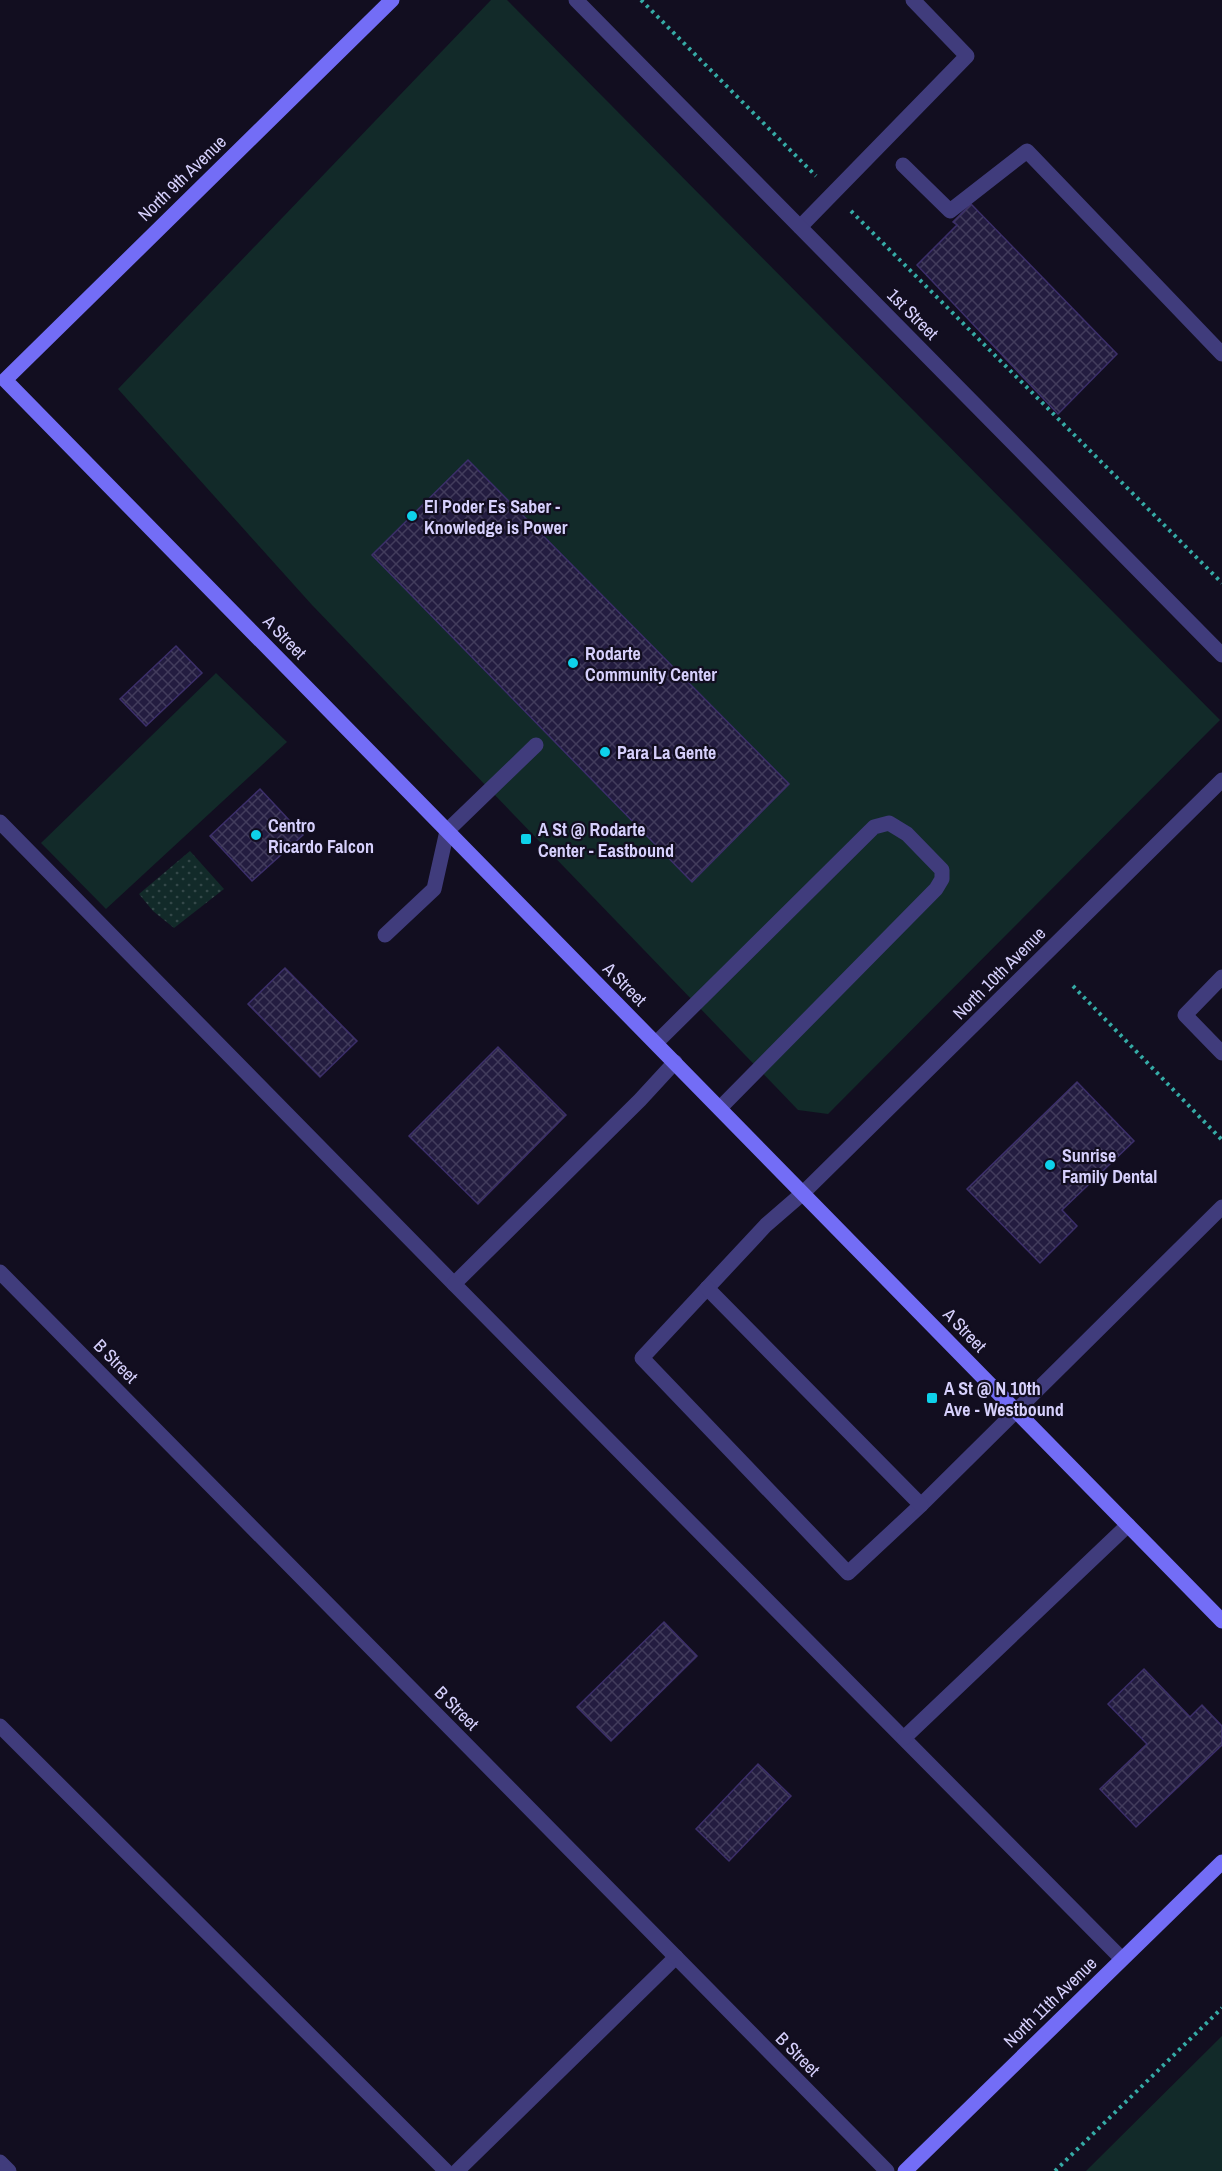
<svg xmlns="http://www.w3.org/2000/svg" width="1222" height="2171" font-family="'Archivo Narrow',sans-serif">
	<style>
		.green { fill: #122a29 }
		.garden { fill: url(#garden-dots) }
		.building { fill: url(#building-cross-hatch); stroke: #3c2f6a; stroke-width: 1.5 }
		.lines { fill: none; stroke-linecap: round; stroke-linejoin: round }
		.path { stroke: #35aba6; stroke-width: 4; stroke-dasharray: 3 4.5; stroke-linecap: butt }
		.lane { stroke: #403c7c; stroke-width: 15 }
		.street { stroke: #403c7c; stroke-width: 15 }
		.secondary { stroke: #736df6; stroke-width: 15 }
		.poi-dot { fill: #0ed1ea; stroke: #120e20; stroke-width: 2 }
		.labels { text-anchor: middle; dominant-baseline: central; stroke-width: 4.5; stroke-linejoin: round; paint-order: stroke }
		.street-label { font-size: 18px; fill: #d6d0fc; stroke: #120e20 }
		.poi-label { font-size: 18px; font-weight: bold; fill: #d6d0fc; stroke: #120e20; text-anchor: start }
	</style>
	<defs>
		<pattern id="garden-dots" width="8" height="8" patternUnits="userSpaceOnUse" patternTransform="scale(1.5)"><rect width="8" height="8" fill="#122a29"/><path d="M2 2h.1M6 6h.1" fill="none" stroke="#344849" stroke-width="1.8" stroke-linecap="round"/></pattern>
		<pattern id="building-cross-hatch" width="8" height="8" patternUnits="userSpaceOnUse" patternTransform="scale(1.5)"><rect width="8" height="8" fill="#231c40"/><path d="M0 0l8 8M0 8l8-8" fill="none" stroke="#423c5c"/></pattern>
	</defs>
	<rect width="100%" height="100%" fill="#120e20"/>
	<!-- green -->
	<g class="green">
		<polygon points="491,0 507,0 1220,720 828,1114 798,1110 312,605 118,389"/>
		<polygon points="216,673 287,742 106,909 41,843"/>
		<polygon points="1222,2036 1222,2171 1085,2171 1086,2171"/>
	</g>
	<!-- garden -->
	<polygon class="garden" points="190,851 224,889 174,928 153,911 139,894"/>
	<!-- building -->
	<g class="building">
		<polygon points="971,204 1117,354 1058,414 917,265 957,225 953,222"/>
		<polygon points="468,460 789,784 692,882 372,555"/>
		<polygon points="176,646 202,673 146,726 120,699"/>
		<polygon points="260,789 303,835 252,881 210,836"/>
		<polygon points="285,968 357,1041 320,1077 248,1004"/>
		<polygon points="498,1047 566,1115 478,1204 409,1136"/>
		<polygon points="1077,1082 1134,1141 1062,1210 1077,1226 1040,1263 967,1189"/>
		<polygon points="664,1622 697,1656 611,1741 577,1707"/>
		<polygon points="1144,1669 1190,1717 1202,1705 1222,1726 1222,1745 1136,1827 1100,1789 1147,1744 1108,1704"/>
		<polygon points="758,1764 791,1796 729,1861 696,1829"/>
	</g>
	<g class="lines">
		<!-- path -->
		<g class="path">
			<polyline points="641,0 816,176"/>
			<polyline points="851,211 1222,583"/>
			<polyline points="1073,986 1222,1140"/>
			<polyline points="1055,2171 1222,2008"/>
		</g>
		<!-- lane -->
		<g class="lane">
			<polyline points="903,165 950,211 1027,151 1222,354"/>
			<polyline points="800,227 967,56 913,0"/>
			<polyline points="0,822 454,1284"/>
			<polyline points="385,935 434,889 447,831 536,745"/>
			<polyline points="1222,977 1185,1015 1222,1053"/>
			<polyline points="656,1043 874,827 889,823 907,834 942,870 942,879 936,889 720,1108"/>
			<polyline points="675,1062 640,1100 454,1284 1122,1959"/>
			<polyline points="803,1193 766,1225 642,1358 848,1573 921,1505 1222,1207"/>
			<polyline points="707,1288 921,1505"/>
			<polyline points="0,1726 446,2171"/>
			<polyline points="904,1738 1128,1525"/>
			<polyline points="457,2171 676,1957"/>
		</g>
		<!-- street -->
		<g class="street">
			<polyline points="576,0 1222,655"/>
			<polyline points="803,1193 1222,780"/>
			<polyline points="0,1272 887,2171"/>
			<polyline points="0,2162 9,2171"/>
		</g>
		<!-- secondary -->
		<g class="secondary">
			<polyline points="392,0 5,380 1222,1621"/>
			<polyline points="905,2171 1222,1862"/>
		</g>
	</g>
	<!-- markers -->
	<g class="poi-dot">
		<circle cx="412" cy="516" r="6"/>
		<circle cx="573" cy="663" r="6"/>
		<circle cx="605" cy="752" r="6"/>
		<circle cx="256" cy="835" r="6"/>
		<rect x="520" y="833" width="12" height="12" rx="3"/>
		<circle cx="1050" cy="1165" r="6"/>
		<rect x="926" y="1392" width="12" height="12" rx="3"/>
	</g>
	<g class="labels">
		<!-- street labels -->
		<g class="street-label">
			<text transform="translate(182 178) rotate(-44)">North 9th Avenue</text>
			<text transform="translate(913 314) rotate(45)">1st Street</text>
			<text transform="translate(285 637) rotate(46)">A Street</text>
			<text transform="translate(999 973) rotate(-45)">North 10th Avenue</text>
			<text transform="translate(625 984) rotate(45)">A Street</text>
			<text transform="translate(965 1330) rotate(46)">A Street</text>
			<text transform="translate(116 1361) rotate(45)">B Street</text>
			<text transform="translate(457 1708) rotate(45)">B Street</text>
			<text transform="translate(1050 2002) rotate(-44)">North 11th Avenue</text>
			<text transform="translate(798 2054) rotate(45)">B Street</text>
		</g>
		<!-- poi labels -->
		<g class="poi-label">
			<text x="424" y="506">El Poder Es Saber -<tspan x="424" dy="21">Knowledge is Power</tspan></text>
			<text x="585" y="653">Rodarte<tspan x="585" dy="21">Community Center</tspan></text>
			<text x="617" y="752">Para La Gente</text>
			<text x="268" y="825">Centro<tspan x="268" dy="21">Ricardo Falcon</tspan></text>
			<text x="538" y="829">A St @ Rodarte<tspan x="538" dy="21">Center - Eastbound</tspan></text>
			<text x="1062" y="1155">Sunrise<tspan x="1062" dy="21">Family Dental</tspan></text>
			<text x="944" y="1388">A St @ N 10th<tspan x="944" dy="21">Ave - Westbound</tspan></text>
		</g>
	</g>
</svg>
